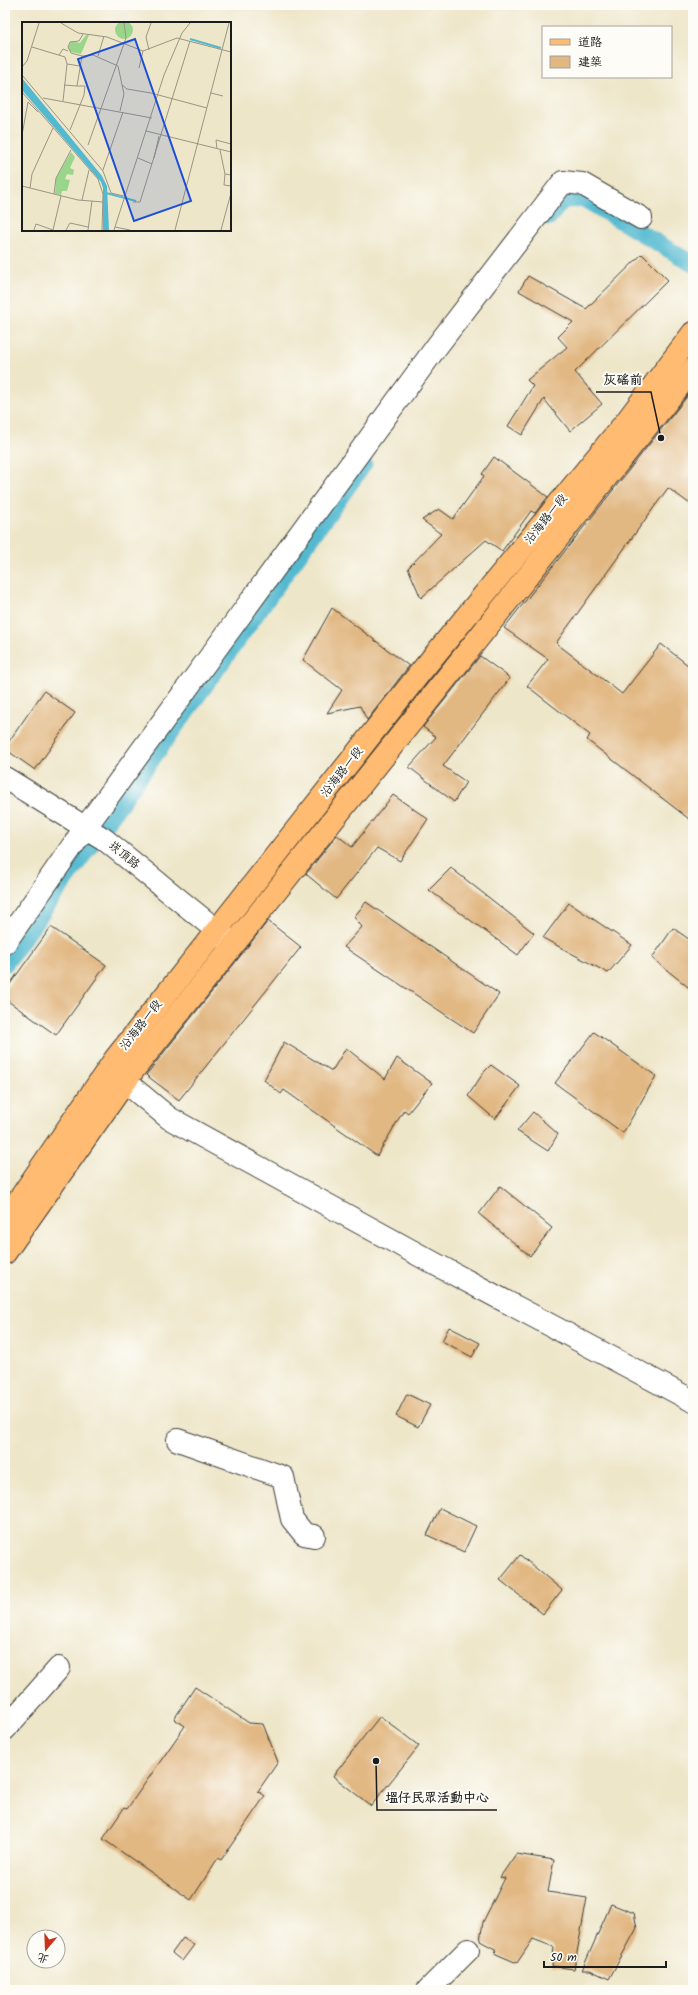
<svg xmlns="http://www.w3.org/2000/svg" width="698" height="1995" font-family="Kalam,'LXGW WenKai TC',sans-serif">
	<style>
		.lines { fill: none; stroke-linecap: round; stroke-linejoin: round }
		.canal { stroke: #52b9d0; stroke-width: 17 }
		.building { fill: #e1b782 }
		.minor-casing { stroke: #3c3a36; stroke-width: 24 }
		.major-casing { stroke: #3c3a36; stroke-width: 24 }
		.minor { stroke: #fff; stroke-width: 22 }
		.major { stroke: #ffbb71; stroke-width: 22 }
		.labels { text-anchor: middle; dominant-baseline: central; stroke-width: 4; stroke-linejoin: round; paint-order: stroke }
		.street-label { font-size: 12px; fill: #1c1c1c; stroke: #fdfcf7 }
		.inset-river { fill: none; stroke: #52b9d0; stroke-width: 2 }
		.inset-road { fill: none; stroke: #9a9584; stroke-width: 1 }
		.view { fill: #1d4ed8; fill-opacity: 0.15; stroke: #1d4ed8; stroke-width: 2 }
		.inset-edge { fill: none; stroke: #1c1c1c; stroke-width: 2 }
		.leader { fill: none; stroke: #1c1c1c; stroke-width: 1.5 }
		.callout-dot { fill: #1c1c1c; stroke: #fdfcf7; stroke-width: 1.5 }
		.callout-label { font-size: 13px; text-anchor: middle; font-weight: bold; fill: #1c1c1c; stroke: #fdfcf7; stroke-width: 4; stroke-linejoin: round; paint-order: stroke }
	</style>
	<rect width="100%" height="100%" fill="#fdfcf7"/>
	<filter id="ink" filterUnits="userSpaceOnUse"><feTurbulence type="fractalNoise" baseFrequency=".025" numOctaves="2"/><feDisplacementMap in="SourceGraphic" scale="8" xChannelSelector="R" yChannelSelector="G"/><feConvolveMatrix kernelMatrix="1 2 1 2 8 2 1 2 1" color-interpolation-filters="sRGB"/></filter>
	<filter id="wash" filterUnits="userSpaceOnUse"><feTurbulence type="fractalNoise" baseFrequency=".012" numOctaves="4" result="noise"/><feDisplacementMap in="SourceGraphic" scale="16" xChannelSelector="R" yChannelSelector="G"/><feGaussianBlur stdDeviation="0.9" result="paint"/><feColorMatrix in="noise" values="0 0 0 0 0 0 0 0 0 0 0 0 0 0 0 0 0 1.4 0 .05"/><feComposite in="paint" operator="in"/></filter>
	<g filter="url(#wash)">
		<rect width="100%" height="100%" fill="#eee6c9"/>
		<g class="lines">
			<!-- canal -->
			<g class="canal">
				<polyline points="549,217 563,200 584,199 693,264"/>
				<polyline points="5,964 364,464"/>
			</g>
		</g>
		<g id="blocks">
			<!-- building -->
			<g class="building">
				<polygon points="642,254 668,280 575,372 602,404 570,431 544,399 522,435 508,426 533,386 527,380 567,347 558,337 573,322 519,291 528,276 586,309"/>
				<polygon points="693,389 693,506 668,488 556,643 622,694 661,644 693,669 693,822 587,740 590,735 527,686 548,659 504,628"/>
				<polygon points="494,457 548,497 535,513 531,511 502,551 486,540 421,598 408,568 441,534 422,520 439,509 453,519 484,476 482,474"/>
				<polygon points="332,608 409,666 367,720 360,706 327,713 342,690 303,660"/>
				<polygon points="480,656 510,678 443,766 466,782 454,802 409,767 436,737 423,727"/>
				<polygon points="44,691 75,713 35,770 5,749 5,747"/>
				<polygon points="393,795 428,819 400,861 377,848 336,899 306,874 337,835 352,847"/>
				<polygon points="451,868 534,933 518,955 429,890"/>
				<polygon points="366,902 499,994 473,1033 344,947 362,927 354,917"/>
				<polygon points="569,903 632,945 608,973 543,938"/>
				<polygon points="268,921 301,947 179,1100 146,1075"/>
				<polygon points="51,927 106,965 56,1035 5,999 5,991"/>
				<polygon points="673,928 693,942 693,991 652,958"/>
				<polygon points="594,1032 656,1076 623,1133 555,1083"/>
				<polygon points="284,1042 332,1071 346,1048 385,1079 397,1058 432,1083 408,1113 404,1110 377,1156 284,1090 281,1094 264,1080"/>
				<polygon points="491,1065 520,1086 495,1119 468,1096 484,1072"/>
				<polygon points="533,1112 558,1134 548,1151 517,1131"/>
				<polygon points="500,1186 552,1228 530,1256 479,1214"/>
				<polygon points="449,1327 480,1343 472,1357 442,1341"/>
				<polygon points="407,1394 430,1405 418,1427 396,1416"/>
				<polygon points="440,1508 476,1526 464,1552 427,1535"/>
				<polygon points="520,1555 562,1590 543,1614 500,1580"/>
				<polygon points="195,1687 249,1723 263,1724 278,1762 258,1791 265,1796 221,1860 218,1858 191,1900 103,1839 124,1808 127,1809 185,1726 174,1719"/>
				<polygon points="380,1716 419,1746 371,1806 333,1776"/>
				<polygon points="516,1854 554,1860 548,1892 587,1898 574,1969 552,1966 554,1947 533,1939 517,1963 496,1954 495,1949 480,1941 483,1922 505,1878 500,1877"/>
				<polygon points="611,1904 634,1913 637,1928 609,1979 590,1970 582,1970"/>
				<polygon points="183,1938 194,1945 182,1961 172,1953"/>
			</g>
		</g>
	</g>
	<g filter="url(#ink)">
		<use href="#blocks" fill-opacity="0" stroke="#3c3a36" stroke-width="1"/>
		<g class="lines">
			<defs>
				<g id="minor">
					<polyline points="5,778 104,839 231,942"/>
					<polyline points="5,943 85,828 437,346 563,182 582,184 641,218"/>
					<polyline points="111,1070 169,1118 439,1266 693,1401"/>
					<polyline points="178,1440 283,1477 292,1519 304,1534 314,1536"/>
					<polyline points="5,1729 59,1668"/>
					<polyline points="428,1990 468,1950"/>
				</g>
				<g id="major">
					<polyline points="5,1220 115,1059 419,674 628,419 693,333"/>
					<polyline points="5,1253 132,1072 693,369"/>
				</g>
			</defs>
			<!-- minor casing -->
			<use href="#minor" class="minor-casing"/>
			<!-- major casing -->
			<use href="#major" class="major-casing"/>
			<!-- minor -->
			<use href="#minor" class="minor"/>
			<!-- major -->
			<use href="#major" class="major"/>
		</g>
	</g>
	<g class="labels">
		<!-- street labels -->
		<g class="street-label">
			<text transform="translate(546 519) rotate(-51)">沿海路一段</text>
			<text transform="translate(342 772) rotate(-52)">沿海路一段</text>
			<text transform="translate(124 855) rotate(39)">崁頂路</text>
			<text transform="translate(141 1025) rotate(-52)">沿海路一段</text>
		</g>
	</g>
	<!-- overview -->
	<g transform="translate(22 22)">
		<rect width="209" height="209" fill="#eee6c9"/>
		<path d="M93 8a9 9 0 1 1 18 0a9 9 0 1 1-18 0ZM 64,13 L 67,13 L 59,32 L 49,30 L 46,26 L 49,19 L 58,21 ZM 49,130 L 53,135 L 48,146 L 52,148 L 51,153 L 45,152 L 43,157 L 48,158 L 45,169 L 40,169 L 39,173 L 33,172 L 34,156 Z" fill="#99d68b"/>
		<path d="M 0,56 L 80,154 L 85,164 L 87,208 L 81,208 L 81,166 L 79,160 L 0,68 Z" fill="#52b9d0"/>
		<path class="inset-river" d="M 168,17 L 199,26M 84,171 L 114,179"/>
		<path class="inset-road" d="M 39,1 L 56,11 L 85,15 L 121,29 L 155,16 L 209,30M 10,25 L 43,35 L 45,42 L 41,79M 127,28 L 124,15 L 129,1M 37,33 L 41,27 L 46,29M 60,34 L 71,33 L 96,44 L 102,72 L 98,89M 76,34 L 82,14M 45,42 L 58,44M 0,45 L 5,39 L 17,1M 117,46 L 121,29M 0,53 L 81,149 L 89,171 L 102,174M 42,63 L 55,64M 100,63 L 105,67 L 129,71 L 185,86M 0,70 L 76,157 L 81,172 L 80,208M 189,71 L 201,74M 21,76 L 130,96M 6,80 L 16,90M 48,108 L 62,73 L 63,64 L 55,64 L 60,34 L 49,31 L 46,25 L 48,20 L 57,19 L 61,12M 124,109 L 209,130M 0,113 L 6,80M 66,123 L 104,16 L 102,1M 195,127 L 194,118 L 209,122M 198,128 L 203,152 L 209,153M 116,136 L 130,142M 132,136 L 137,114M 81,148 L 101,90M 203,152 L 202,163 L 209,164M 0,164 L 56,178 L 81,180M 8,166 L 10,152 L 31,106M 32,172 L 34,156 L 49,128M 60,178 L 67,148M 111,180 L 118,180 L 168,19M 93,205 L 108,208M 12,208 L 14,202 L 31,208M 31,208 L 39,174M 44,208 L 48,201 L 66,205M 66,208 L 70,179M 92,208 L 142,53 L 160,11 L 168,1M 153,208 L 207,1M 199,208 L 209,171"/>
		<path class="view" d="M 113,17 L 169,179 L 112,199 L 56,37 Z"/>
		<rect width="209" height="209" class="inset-edge"/>
	</g>
	<!-- callouts -->
	<path class="leader" d="M661 438L651 392H596M376 1761L377 1810H497"/>
	<g class="callout-dot">
		<circle cx="661" cy="438" r="4"/>
		<circle cx="376" cy="1761" r="4"/>
	</g>
	<g class="callout-label">
		<text x="623" y="384">灰磘前</text>
		<text x="437" y="1802">塭仔民眾活動中心</text>
	</g>
	<!-- margin -->
	<rect width="698" height="1995" fill="none" stroke="#fdfcf7" stroke-width="20"/>
	<!-- legend -->
	<rect x="542" y="26" width="130" height="52" fill="#fdfcf7" stroke="#a3a29f"/>
	<rect x="550" y="39" width="20" height="6" fill="#ffbb71" stroke="#a3a29f"/>
	<text x="578" y="46" font-size="12" fill="#1c1c1c">道路</text>
	<rect x="550" y="56" width="20" height="12" fill="#e1b782" stroke="#a3a29f"/>
	<text x="578" y="66" font-size="12" fill="#1c1c1c">建築</text>
	<!-- north arrow -->
	<g transform="translate(46 1949) rotate(199)"><circle r="19" fill="#fdfcf7" stroke="#a3a29f"/>
	<path d="M0-3L7 15L0 10L-7 15Z" fill="#c8321e"/>
	<text y="-6" font-size="11" font-weight="bold" text-anchor="middle" fill="#1c1c1c">北</text>
	</g>
	<!-- scale -->
	<path d="M544 1961v6h122v-6" fill="none" stroke="#1c1c1c" stroke-width="2"/>
	<text x="550" y="1961" font-size="12" fill="#1c1c1c" stroke="#fdfcf7" stroke-width="3" paint-order="stroke">50 m</text>
</svg>
